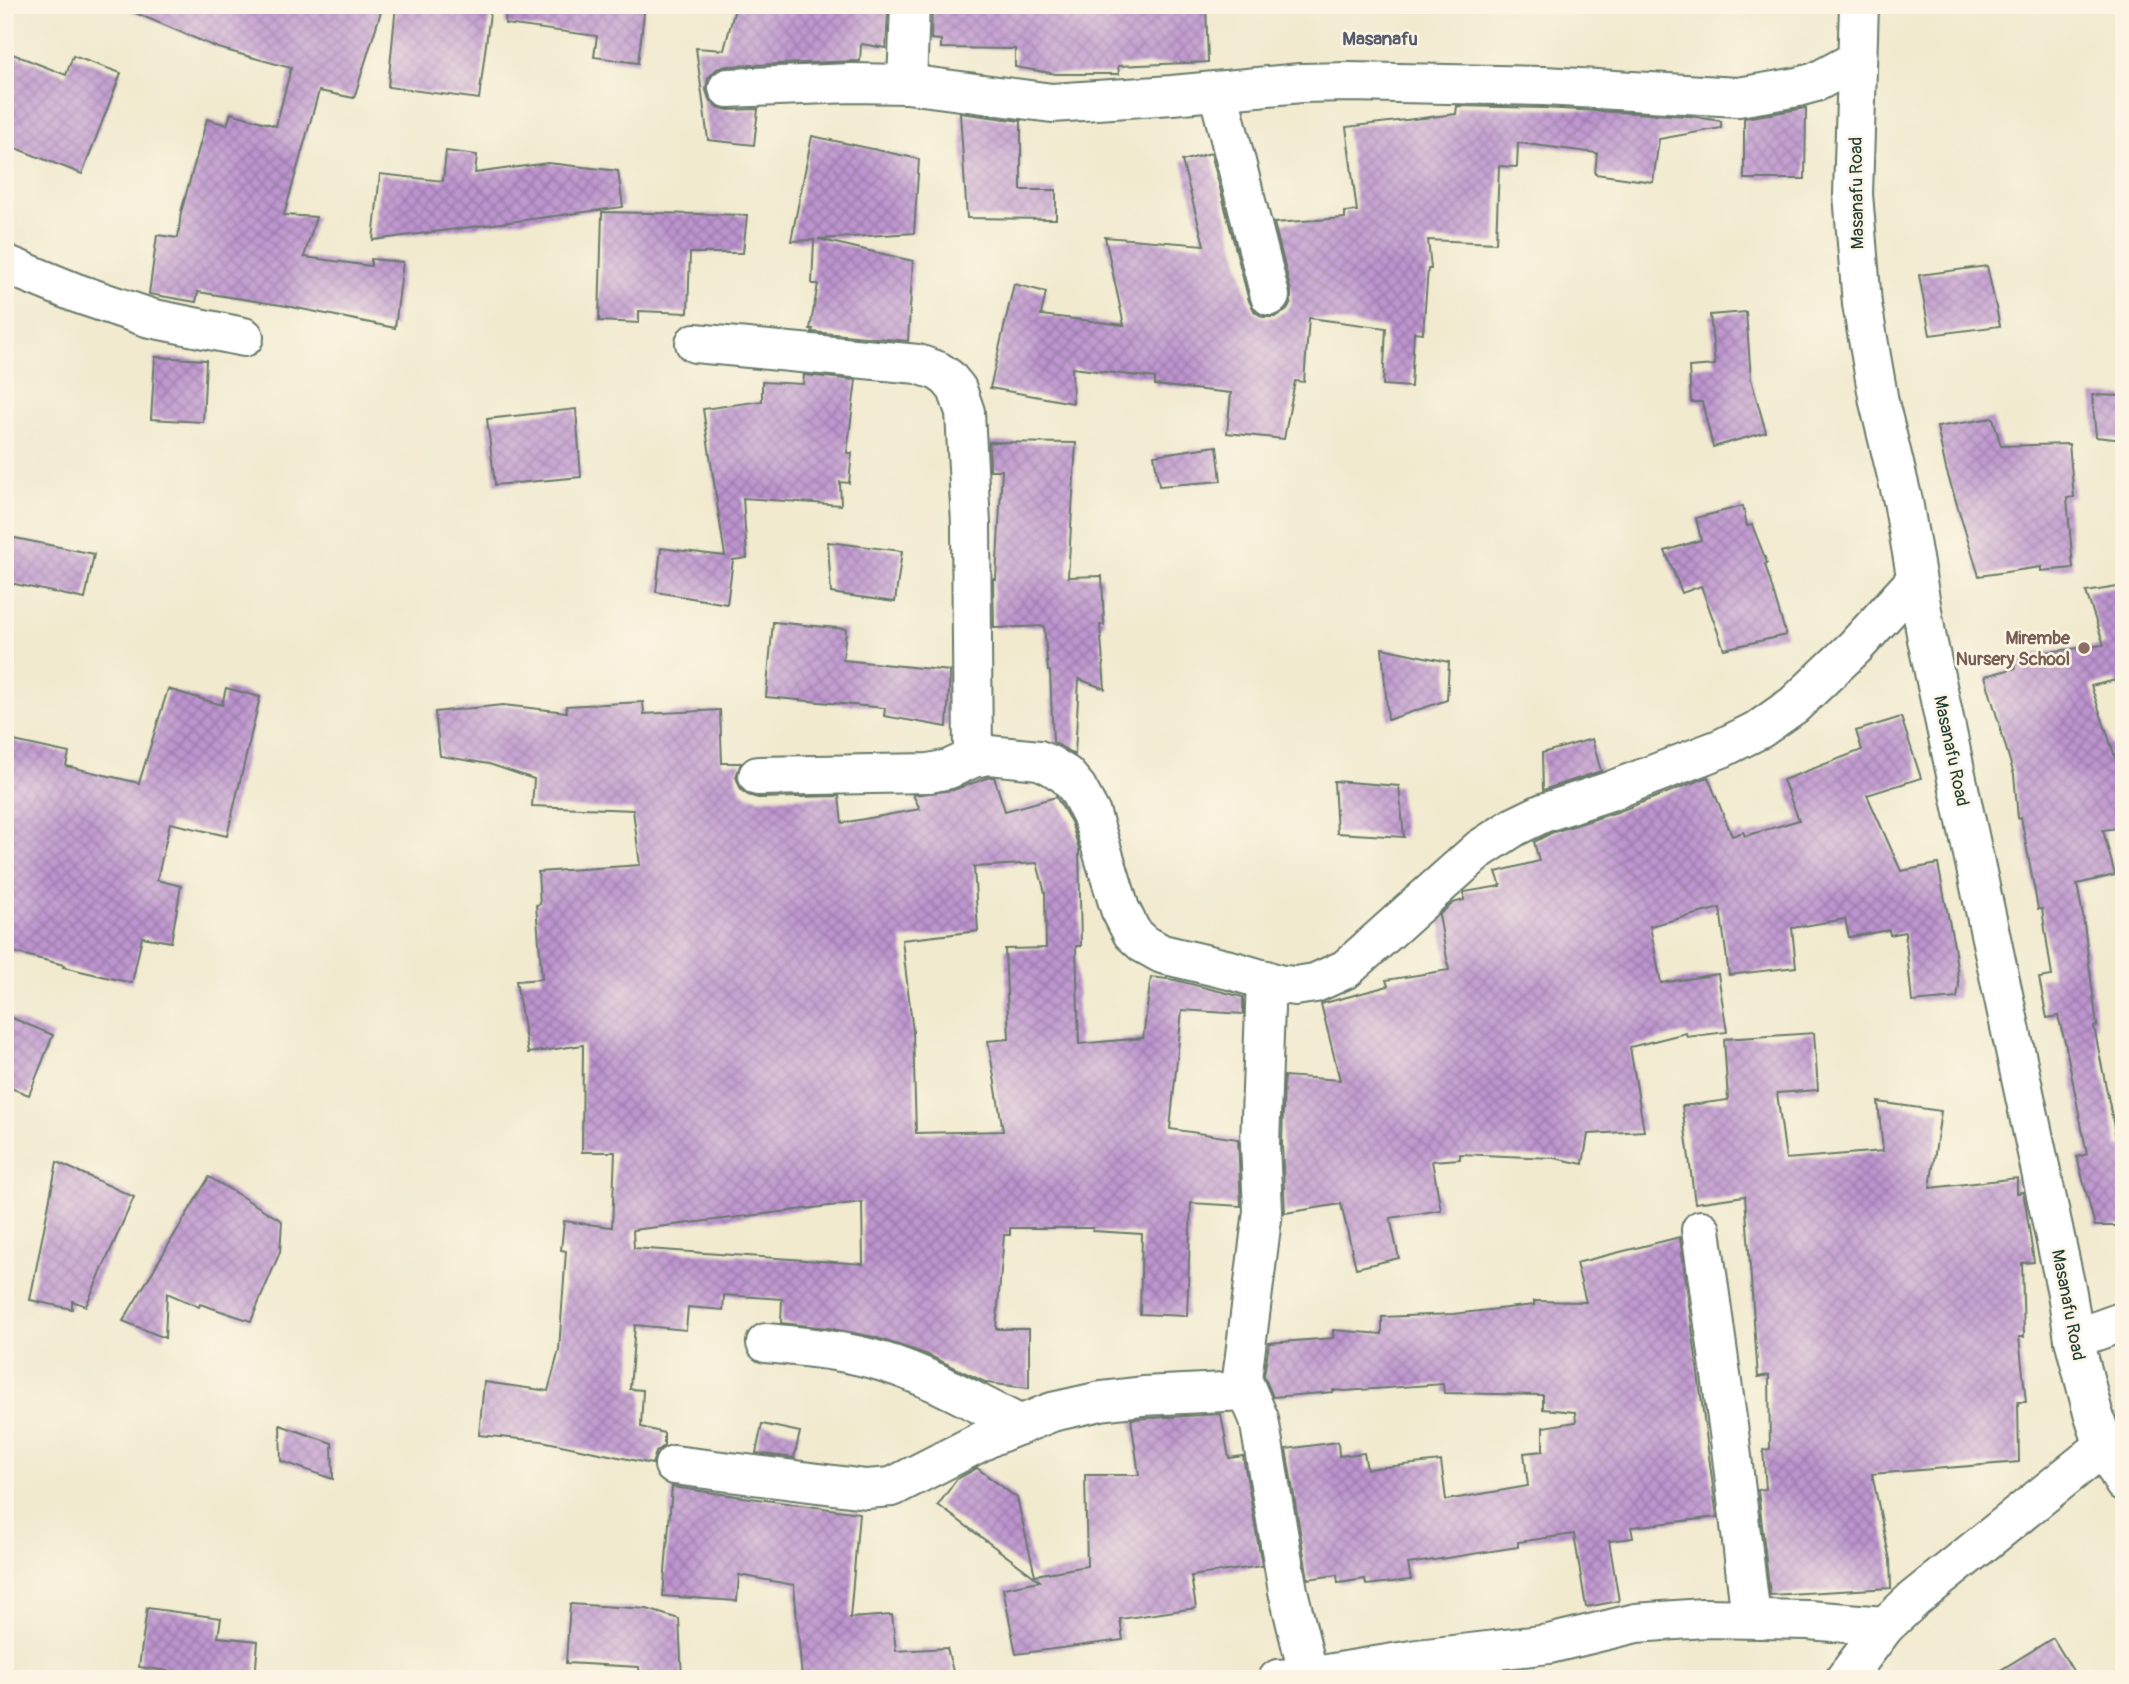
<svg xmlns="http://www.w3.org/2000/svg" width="2129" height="1684" font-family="Pangolin,sans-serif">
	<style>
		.building { fill: url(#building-cross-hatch); fill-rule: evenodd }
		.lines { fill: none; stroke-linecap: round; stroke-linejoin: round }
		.street-casing { stroke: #687a6a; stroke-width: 42 }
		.street { stroke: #fff; stroke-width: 38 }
		.education-dot { fill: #8d6e63; stroke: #fcf5e5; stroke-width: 2.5 }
		.labels { text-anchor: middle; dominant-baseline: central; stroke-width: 5; stroke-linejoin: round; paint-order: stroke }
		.street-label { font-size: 18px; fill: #1f3d34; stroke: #fcf5e5 }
		.education-label { font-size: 18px; font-weight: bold; fill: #785e54; stroke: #fcf5e5; text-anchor: end }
		.neighbourhood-label { font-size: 19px; font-weight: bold; fill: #565b6a; stroke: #fcf5e5 }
	</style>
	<defs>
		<pattern id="building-cross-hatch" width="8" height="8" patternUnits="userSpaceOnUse" patternTransform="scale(1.75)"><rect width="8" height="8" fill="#bd94cf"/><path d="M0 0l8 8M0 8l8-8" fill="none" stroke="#997aa9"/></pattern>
	</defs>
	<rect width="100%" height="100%" fill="#fcf5e5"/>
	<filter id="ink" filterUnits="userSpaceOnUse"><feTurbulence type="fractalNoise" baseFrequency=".0143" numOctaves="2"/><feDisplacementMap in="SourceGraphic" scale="14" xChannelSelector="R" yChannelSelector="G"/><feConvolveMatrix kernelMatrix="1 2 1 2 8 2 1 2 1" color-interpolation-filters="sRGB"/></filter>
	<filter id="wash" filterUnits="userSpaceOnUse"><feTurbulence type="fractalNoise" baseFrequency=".00686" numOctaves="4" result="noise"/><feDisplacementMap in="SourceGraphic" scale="28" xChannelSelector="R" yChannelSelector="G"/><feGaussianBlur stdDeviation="1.57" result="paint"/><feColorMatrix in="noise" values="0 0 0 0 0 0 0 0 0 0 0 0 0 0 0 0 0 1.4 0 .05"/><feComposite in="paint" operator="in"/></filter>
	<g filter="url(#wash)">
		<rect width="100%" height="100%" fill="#f1eacf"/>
		<g id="blocks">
			<!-- building -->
			<g class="building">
				<polygon points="117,5 383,5 354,98 319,91 284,215 316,217 304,257 371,266 371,259 403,262 395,328 287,306 198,292 196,302 149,294 157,235 178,238 181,212 207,119 227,125 231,113 276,126 291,68 218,48"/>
				<polygon points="396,5 491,5 479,99 388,87"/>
				<polygon points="506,5 645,5 638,63 594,57 597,36 505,24"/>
				<polygon points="736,5 846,5 888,12 886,48 861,44 860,61 727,66 717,69 708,78 706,90 709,99 717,107 728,110 758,109 754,145 708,140 696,48 724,50"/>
				<polygon points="932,5 1206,5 1208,62 1118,66 1119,74 1056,74 1015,67 1015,49 941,48 941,40 931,39"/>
				<polygon points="5,51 66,75 73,56 121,73 82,174 5,144"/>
				<polygon points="1457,106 1543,108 1690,116 1721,121 1721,128 1659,139 1653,182 1595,174 1597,153 1518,143 1517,167 1499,166 1496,243 1428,240 1431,269 1428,269 1423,333 1414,332 1411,387 1383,385 1386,328 1309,318 1304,382 1295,381 1284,439 1227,433 1231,393 1155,385 1155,378 1072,368 1073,403 990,388 1014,284 1046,292 1041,315 1124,325 1105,237 1204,245 1182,161 1211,153 1249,301 1255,312 1263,317 1275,317 1286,311 1291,303 1291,291 1274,223 1345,218 1345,212 1357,211 1346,127 1456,114"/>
				<polygon points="1806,108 1805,179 1744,179 1744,118"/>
				<polygon points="960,113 1021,121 1021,190 1056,190 1056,219 967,218"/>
				<polygon points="812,136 919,159 914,233 818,239 913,261 908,341 812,332 813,329 810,329 818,284 812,284 814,240 791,241"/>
				<polygon points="446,151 477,155 475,173 548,163 618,171 623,207 373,240 380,174 443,181"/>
				<polygon points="602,212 747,215 743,253 690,253 688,313 639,311 639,323 599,321"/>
				<polygon points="1987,266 2000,326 1930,335 1919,275"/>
				<polygon points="1746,312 1751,379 1766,432 1713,447 1702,402 1691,402 1689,367 1715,365 1710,315"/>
				<polygon points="155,357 206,360 203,422 151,419"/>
				<polygon points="804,375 856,380 847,453 852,453 849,483 840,482 841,505 743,498 747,558 733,560 727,604 656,592 661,548 725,556 703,409 762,401 762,382 803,384"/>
				<polygon points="2092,395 2124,396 2124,440 2096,437"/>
				<polygon points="576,409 581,477 495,485 487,419"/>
				<polygon points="1993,418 2001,446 2069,444 2074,497 2067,498 2073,568 2041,571 2041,567 1979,576 1946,469 1937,427"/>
				<polygon points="989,442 1076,443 1068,577 1102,576 1104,625 1100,625 1105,689 1079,679 1075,755 1053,742 1050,671 1048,671 1044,626 994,628 993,579 996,579 1002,470 990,470"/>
				<polygon points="1217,446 1221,481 1159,486 1154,455"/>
				<polygon points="1743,506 1747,526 1752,525 1767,563 1765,564 1786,635 1724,649 1701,586 1682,593 1665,551 1701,540 1696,518"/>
				<polygon points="5,536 94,554 85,599 5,582"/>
				<polygon points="828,542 902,551 895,602 831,593"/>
				<polygon points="2124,586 2124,687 2119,688 2116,680 2091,686 2124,783 2124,827 2103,830 2115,875 2077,884 2083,916 2097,1026 2094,1027 2118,1147 2124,1145 2124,1226 2095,1226 2077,1157 2087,1154 2065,1042 2058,1016 2047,1018 2039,978 2052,976 2042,909 2038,909 2021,817 2018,818 2014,775 1985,676 2016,668 2013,656 2104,645 2086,592"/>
				<polygon points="773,622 846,629 843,660 950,671 947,727 884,716 885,708 766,697"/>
				<polygon points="1382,648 1449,662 1447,700 1388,720"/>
				<polygon points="226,688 260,697 227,836 170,823 157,880 181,886 171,942 142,937 132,983 63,967 64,965 5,950 5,919 14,887 5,886 5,739 69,753 66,766 139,783 168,689 222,705"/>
				<path d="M 643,702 L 644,714 L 720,710 L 722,763 L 741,763 L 736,777 L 741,790 L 748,795 L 758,798 L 839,796 L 842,823 L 920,809 L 913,795 L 953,790 L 990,777 L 994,777 L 1005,811 L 1056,797 L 1071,822 L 1079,849 L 1081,946 L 1076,946 L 1079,1044 L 1143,1038 L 1151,977 L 1175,980 L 1243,997 L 1243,1014 L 1182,1010 L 1170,1129 L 1238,1139 L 1241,1206 L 1191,1203 L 1187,1316 L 1140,1314 L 1142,1234 L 1093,1231 L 1093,1228 L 1010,1228 L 1010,1235 L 1004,1235 L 996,1329 L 1029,1329 L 1029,1388 L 987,1383 L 926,1354 L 874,1337 L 828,1328 L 781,1323 L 782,1299 L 724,1295 L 723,1310 L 688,1307 L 686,1330 L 635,1325 L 630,1389 L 643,1390 L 641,1427 L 664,1433 L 664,1446 L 656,1452 L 652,1464 L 542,1441 L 479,1435 L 484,1382 L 548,1391 L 559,1350 L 566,1251 L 561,1250 L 564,1221 L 612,1227 L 615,1152 L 582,1152 L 583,1045 L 528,1053 L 516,981 L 542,979 L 536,905 L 540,904 L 538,872 L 640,865 L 633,810 L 532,806 L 534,779 L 489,764 L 440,756 L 435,712 L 503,705 L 567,712 L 566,706 ZM 1037,863 L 1045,893 L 1046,948 L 1005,949 L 1009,1039 L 988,1041 L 1003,1131 L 916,1133 L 913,1032 L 902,940 L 978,931 L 974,867 ZM 862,1202 L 863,1264 L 634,1248 L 633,1230 Z"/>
				<polygon points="1901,717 1921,778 1867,795 1901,871 1938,864 1954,946 1959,985 1957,998 1912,1002 1905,932 1890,935 1889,930 1849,937 1845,919 1792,928 1796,967 1729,975 1720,908 1650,926 1661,983 1718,974 1727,1032 1687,1037 1686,1033 1630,1047 1644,1131 1588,1134 1583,1164 1554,1158 1460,1154 1460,1159 1432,1161 1441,1210 1390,1218 1399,1258 1356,1268 1341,1204 1285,1213 1282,1144 1284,1076 1340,1080 1321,1004 1388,986 1386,980 1449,970 1439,915 1453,903 1464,900 1464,892 1501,886 1496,872 1539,861 1534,842 1551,833 1617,812 1708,777 1732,836 1743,832 1745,836 1799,820 1783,780 1862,750 1856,731"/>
				<polygon points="1592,739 1601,771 1543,790 1542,753"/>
				<polygon points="1334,781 1399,786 1404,837 1337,833"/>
				<polygon points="5,1015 53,1035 29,1095 5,1086"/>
				<polygon points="1814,1033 1818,1090 1777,1093 1786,1159 1883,1151 1878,1102 1941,1111 1930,1188 2017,1178 2017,1193 2023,1192 2026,1208 2034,1262 2022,1263 2024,1337 2019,1337 2026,1402 2018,1402 2019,1462 1872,1474 1890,1560 1891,1588 1770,1595 1758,1490 1766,1489 1763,1450 1770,1449 1769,1375 1758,1377 1745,1196 1695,1203 1682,1106 1728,1100 1724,1039"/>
				<polygon points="57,1162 134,1197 86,1306 72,1301 72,1309 30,1300"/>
				<polygon points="209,1177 282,1221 280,1252 251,1321 200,1304 199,1307 167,1293 165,1338 123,1321"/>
				<polygon points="1680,1237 1717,1517 1631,1527 1633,1538 1609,1541 1619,1601 1586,1607 1574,1534 1518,1542 1518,1547 1408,1564 1411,1580 1366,1585 1365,1579 1338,1583 1337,1575 1308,1579 1286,1449 1338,1442 1339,1456 1364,1453 1367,1469 1441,1461 1446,1500 1528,1486 1524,1453 1543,1451 1543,1427 1576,1422 1575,1412 1543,1409 1543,1395 1444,1393 1443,1384 1345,1391 1333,1390 1333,1392 1273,1397 1264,1376 1269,1343 1333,1338 1333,1330 1382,1334 1382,1317 1453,1314 1534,1305 1534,1301 1586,1302 1576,1263"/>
				<polygon points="1221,1414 1229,1458 1243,1456 1262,1566 1191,1576 1196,1608 1120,1619 1123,1640 1016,1654 1003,1588 1040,1581 938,1505 957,1479 977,1468 1017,1498 1035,1575 1087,1566 1085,1475 1139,1475 1131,1419"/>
				<polygon points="762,1424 800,1432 794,1458 756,1453"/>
				<polygon points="280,1425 332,1443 333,1479 281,1461"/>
				<polygon points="672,1487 859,1513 850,1618 892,1615 896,1651 947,1648 955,1679 802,1679 794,1585 739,1575 737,1601 663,1596"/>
				<polygon points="570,1604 647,1609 679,1619 682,1679 640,1679 639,1667 566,1663"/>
				<polygon points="147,1608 221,1618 218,1637 258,1641 255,1679 224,1679 139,1667"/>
				<polygon points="2053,1638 2078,1679 1986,1679"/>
			</g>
		</g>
	</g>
	<g filter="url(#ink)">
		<use href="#blocks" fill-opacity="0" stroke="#687a6a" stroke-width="2"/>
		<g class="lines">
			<defs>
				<g id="street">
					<polyline points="1859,5 1853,194 1862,304 1879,402 1903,501 1927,639 2067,1293 2074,1339 2093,1413 2104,1446 2124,1483"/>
					<polyline points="907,84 910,5"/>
					<polyline points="728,88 852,83 907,84 1052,103 1172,95 1301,83 1349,82 1544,86 1738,97 1798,87 1816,82 1857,60"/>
					<polyline points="1218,91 1270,296"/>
					<polyline points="5,264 76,293 150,318 244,337"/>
					<polyline points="695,343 918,364 938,371 948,378 957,389 965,412 971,524 973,758"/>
					<polyline points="758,776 929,773 949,769 973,758 989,755 1039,760 1050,765 1066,775 1077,788 1091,814 1120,909 1132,933 1144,944 1162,954 1234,971 1278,984 1295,986 1315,983 1346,969 1480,849 1514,827 1543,813 1610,791 1722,748 1760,729 1794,705 1855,647 1916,580"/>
					<polyline points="1266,980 1260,1144 1263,1211 1242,1379 1259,1419 1288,1591 1309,1677"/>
					<polyline points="1701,1230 1730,1440 1751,1618"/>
					<polyline points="2074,1339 2124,1321"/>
					<path d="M 766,1343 C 805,1347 845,1350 883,1362 C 928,1375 978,1404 1021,1425"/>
					<polyline points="674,1465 866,1489 892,1487 992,1436 1052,1412 1101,1401 1143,1396 1245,1391"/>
					<polyline points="1278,1679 1309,1677 1418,1659 1549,1644 1636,1623 1703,1618 1808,1620 1885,1626"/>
					<polyline points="1845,1679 1885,1626 1914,1599 2104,1446"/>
				</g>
			</defs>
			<!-- street casing -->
			<use href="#street" class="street-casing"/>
			<!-- street -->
			<use href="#street" class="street"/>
		</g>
	</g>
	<!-- markers -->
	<circle class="education-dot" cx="2084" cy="648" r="7"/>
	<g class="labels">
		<!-- street labels -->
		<g class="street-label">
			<text transform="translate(1857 193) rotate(-91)">Masanafu Road</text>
			<text transform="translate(1951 751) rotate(78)">Masanafu Road</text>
			<text transform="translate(2068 1305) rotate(79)">Masanafu Road</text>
		</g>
		<!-- education labels -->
		<g class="education-label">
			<text x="2070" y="638">Mirembe<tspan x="2070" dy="21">Nursery School</tspan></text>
		</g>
		<!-- neighbourhood labels -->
		<g class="neighbourhood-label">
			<text x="1380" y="39">Masanafu</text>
		</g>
	</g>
	<!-- margin -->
	<rect width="2129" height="1684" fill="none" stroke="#fcf5e5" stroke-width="28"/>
</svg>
